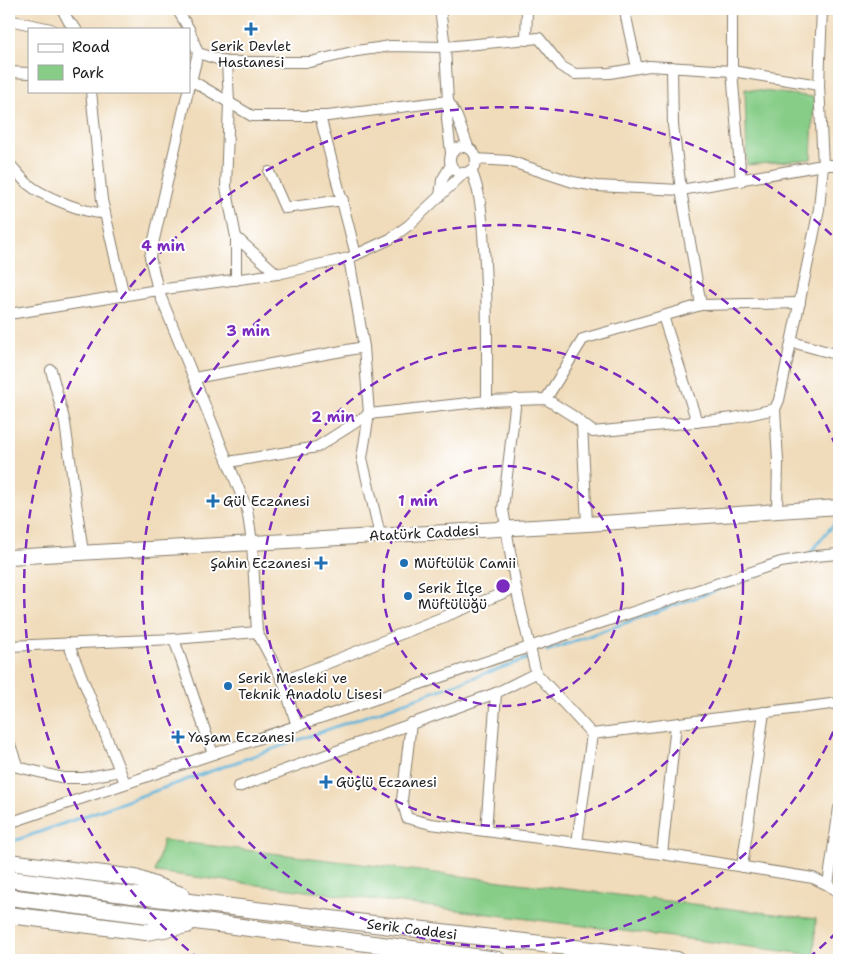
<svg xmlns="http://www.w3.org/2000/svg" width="848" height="969" font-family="'Shantell Sans',sans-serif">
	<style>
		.green { fill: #87cd88; stroke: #527452 }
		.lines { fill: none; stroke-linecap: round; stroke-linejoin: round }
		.stream { stroke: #5cb3d9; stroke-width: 3 }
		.minor-casing { stroke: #867c6b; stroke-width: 12 }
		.secondary-casing { stroke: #867c6b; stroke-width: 16 }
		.trunk-casing { stroke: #867c6b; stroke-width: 18 }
		.minor { stroke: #fff; stroke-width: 10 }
		.secondary { stroke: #fff; stroke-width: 14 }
		.trunk { stroke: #fff; stroke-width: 16 }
		.ring { fill: none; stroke: #7b2cbf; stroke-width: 2.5; stroke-dasharray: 9 6 }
		.poi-dot { fill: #1f6fb2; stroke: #fff; stroke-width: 2 }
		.labels { text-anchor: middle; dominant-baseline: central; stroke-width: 4; stroke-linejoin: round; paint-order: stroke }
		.poi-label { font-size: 14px; fill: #1c1c1c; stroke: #fff; text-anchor: start }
		.street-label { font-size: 14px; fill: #1c1c1c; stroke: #fff }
		.centre { fill: #7b2cbf; stroke: #fff; stroke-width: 2.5 }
		.ring-label { font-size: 15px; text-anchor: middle; font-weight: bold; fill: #7b2cbf; stroke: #fff; stroke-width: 4; stroke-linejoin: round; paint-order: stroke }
	</style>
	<rect width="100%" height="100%" fill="#fff"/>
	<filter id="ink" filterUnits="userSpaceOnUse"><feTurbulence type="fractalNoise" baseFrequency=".02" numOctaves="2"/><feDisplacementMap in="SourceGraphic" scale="10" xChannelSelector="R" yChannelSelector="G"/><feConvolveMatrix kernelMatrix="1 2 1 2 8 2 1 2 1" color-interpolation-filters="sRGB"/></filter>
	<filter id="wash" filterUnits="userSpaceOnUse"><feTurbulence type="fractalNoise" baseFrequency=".0096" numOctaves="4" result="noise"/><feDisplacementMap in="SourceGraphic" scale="20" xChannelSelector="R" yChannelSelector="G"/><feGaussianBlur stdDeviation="1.12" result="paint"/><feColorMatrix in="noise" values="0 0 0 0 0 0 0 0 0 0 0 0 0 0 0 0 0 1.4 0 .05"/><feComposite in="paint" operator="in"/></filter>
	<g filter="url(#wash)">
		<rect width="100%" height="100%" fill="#f0dbba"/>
		<!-- green -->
		<g class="green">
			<polygon points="745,89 814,97 811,159 747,165"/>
			<polygon points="163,840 816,919 814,955 155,872"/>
		</g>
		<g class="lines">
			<!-- stream -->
			<g class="stream">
				<polyline points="810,553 838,519"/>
				<polyline points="547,651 761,574"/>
				<polyline points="9,840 17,840 529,658"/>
			</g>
		</g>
	</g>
	<g filter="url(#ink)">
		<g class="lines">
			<defs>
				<g id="minor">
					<polyline points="62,9 69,22 76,29"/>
					<polyline points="177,9 189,29"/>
					<polyline points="440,9 445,47 448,101 447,119 451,153"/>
					<polyline points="626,9 626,17 637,68"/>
					<polyline points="732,9 732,71 741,181"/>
					<polyline points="822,10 833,9"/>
					<polyline points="9,20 51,29"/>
					<polyline points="189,29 198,53 190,85"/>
					<polyline points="526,40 527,9"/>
					<polyline points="198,53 227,62 310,62 357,51 391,46 445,47 539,38 562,67 575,74 610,73 649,66 732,71 819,85"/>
					<polyline points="227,62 229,102 226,187 236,237 236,280"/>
					<polyline points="672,67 673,125 681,190 701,305"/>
					<polyline points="9,72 29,73"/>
					<polyline points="189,79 252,116 328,116 448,101"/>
					<polyline points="91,91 102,200 124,296"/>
					<polyline points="188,91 150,257 158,290 247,509 252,542 257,632 283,681 297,726"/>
					<polyline points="448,101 457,117 469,149"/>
					<polyline points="320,116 356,255"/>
					<circle cx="463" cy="160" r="13"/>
					<polyline points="476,159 509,161 573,182 596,186 681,190 823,165 839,165"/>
					<path d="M 9,164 C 16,170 21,178 28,184 C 42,196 86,214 105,213"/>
					<path d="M 471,170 C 482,195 482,221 484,248 C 488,299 487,350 487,401"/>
					<polyline points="269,172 285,208 343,200"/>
					<polyline points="440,196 442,180 451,165"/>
					<polyline points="236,237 277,274"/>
					<polyline points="349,258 364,347 369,414 362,458 380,535"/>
					<polyline points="9,314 158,290 277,274 349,258 390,239 409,225 464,173"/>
					<polyline points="663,316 697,422"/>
					<polyline points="792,342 839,355"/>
					<polyline points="51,370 65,423 83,553"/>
					<polyline points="194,378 364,347"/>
					<polyline points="516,399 503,509 516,588 536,673 592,734"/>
					<polyline points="546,399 583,339 701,305 800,303"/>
					<polyline points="775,409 778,461 777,512"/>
					<polyline points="582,424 587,524"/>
					<polyline points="229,462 317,447 369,414 487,401 546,399 573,416 593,432 734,418 775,409 779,400 819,209 823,165 819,85 822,9"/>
					<polyline points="174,639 213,754"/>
					<polyline points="68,643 125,783"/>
					<polyline points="9,646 174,639 257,632"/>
					<polyline points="283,681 516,588"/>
					<polyline points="411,723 402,800 407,818 431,824 662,854 813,878 828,885 839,893"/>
					<polyline points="592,734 839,703"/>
					<polyline points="9,742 17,765"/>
					<polyline points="9,765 64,778 84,778 120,771"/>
					<polyline points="238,787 496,693 536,673"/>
					<polyline points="9,823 781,562 816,556 839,554"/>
					<polyline points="486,831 496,693"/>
					<polyline points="577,843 592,734"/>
					<polyline points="662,854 676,724"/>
					<polyline points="742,867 764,712"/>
					<polyline points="828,885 839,808"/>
				</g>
				<polyline id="secondary" points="9,557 587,524 839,507"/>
				<g id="trunk">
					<polyline points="9,862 135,878 181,895"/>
					<polyline points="9,879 147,897 677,960"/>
					<polyline points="9,897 498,960"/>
					<polyline points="9,915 146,932 187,925"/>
				</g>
			</defs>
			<!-- minor casing -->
			<use href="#minor" class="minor-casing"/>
			<!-- secondary casing -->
			<use href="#secondary" class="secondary-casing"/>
			<!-- trunk casing -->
			<use href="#trunk" class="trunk-casing"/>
			<!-- minor -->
			<use href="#minor" class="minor"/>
			<!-- secondary -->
			<use href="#secondary" class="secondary"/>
			<!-- trunk -->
			<use href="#trunk" class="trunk"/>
		</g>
	</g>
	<!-- distance rings -->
	<g class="ring">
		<circle cx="503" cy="586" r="120"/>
		<circle cx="503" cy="586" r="240"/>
		<path d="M839 718A361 361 0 1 1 839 454"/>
		<path d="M837 932A481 481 0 0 1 806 960M200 960A481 481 0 1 1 837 240"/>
	</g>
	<!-- markers -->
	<g class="poi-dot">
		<path d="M248.5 21.5h5v5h5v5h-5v5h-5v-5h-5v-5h5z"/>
		<path d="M210.5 493.5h5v5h5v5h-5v5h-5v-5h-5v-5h5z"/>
		<path d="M318.5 555.5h5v5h5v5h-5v5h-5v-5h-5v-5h5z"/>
		<circle cx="404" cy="563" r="5"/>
		<circle cx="408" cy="596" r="5"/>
		<circle cx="228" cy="686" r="5"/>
		<path d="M175.5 729.5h5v5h5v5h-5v5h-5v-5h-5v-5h5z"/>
		<path d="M323.5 774.5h5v5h5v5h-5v5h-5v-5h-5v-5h5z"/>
	</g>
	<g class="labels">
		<!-- poi labels -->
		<g class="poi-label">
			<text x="251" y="46" text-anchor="middle">Serik Devlet<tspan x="251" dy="16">Hastanesi</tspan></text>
			<text x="223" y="501">Gül Eczanesi</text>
			<text x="311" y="563" text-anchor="end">Şahin Eczanesi</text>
			<text x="414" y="563">Müftülük Camii</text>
			<text x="418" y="588">Serik İlçe<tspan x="418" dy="16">Müftülüğü</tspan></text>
			<text x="238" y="678">Serik Mesleki ve<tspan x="238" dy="16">Teknik Anadolu Lisesi</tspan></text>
			<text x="188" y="737">Yaşam Eczanesi</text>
			<text x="336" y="782">Güçlü Eczanesi</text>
		</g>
		<!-- street labels -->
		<g class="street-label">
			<text transform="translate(424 533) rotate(-3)">Atatürk Caddesi</text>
			<text transform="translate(412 929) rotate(7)">Serik Caddesi</text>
		</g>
	</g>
	<circle cx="503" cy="586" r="8" class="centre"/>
	<g class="ring-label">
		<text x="163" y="251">4 min</text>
		<text x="248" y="336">3 min</text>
		<text x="333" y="422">2 min</text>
		<text x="418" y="506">1 min</text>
	</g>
	<!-- margin -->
	<rect width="848" height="969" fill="none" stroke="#fff" stroke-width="30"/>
	<!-- legend -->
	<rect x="28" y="28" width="162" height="65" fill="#ffffff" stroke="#a4a4a4"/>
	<rect x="38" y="44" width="25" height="8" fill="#ffffff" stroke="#a4a4a4"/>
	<text x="72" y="52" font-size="15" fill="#1c1c1c">Road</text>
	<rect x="38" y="65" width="25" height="15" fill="#87cd88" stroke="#a4a4a4"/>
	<text x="72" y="78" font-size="15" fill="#1c1c1c">Park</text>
</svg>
